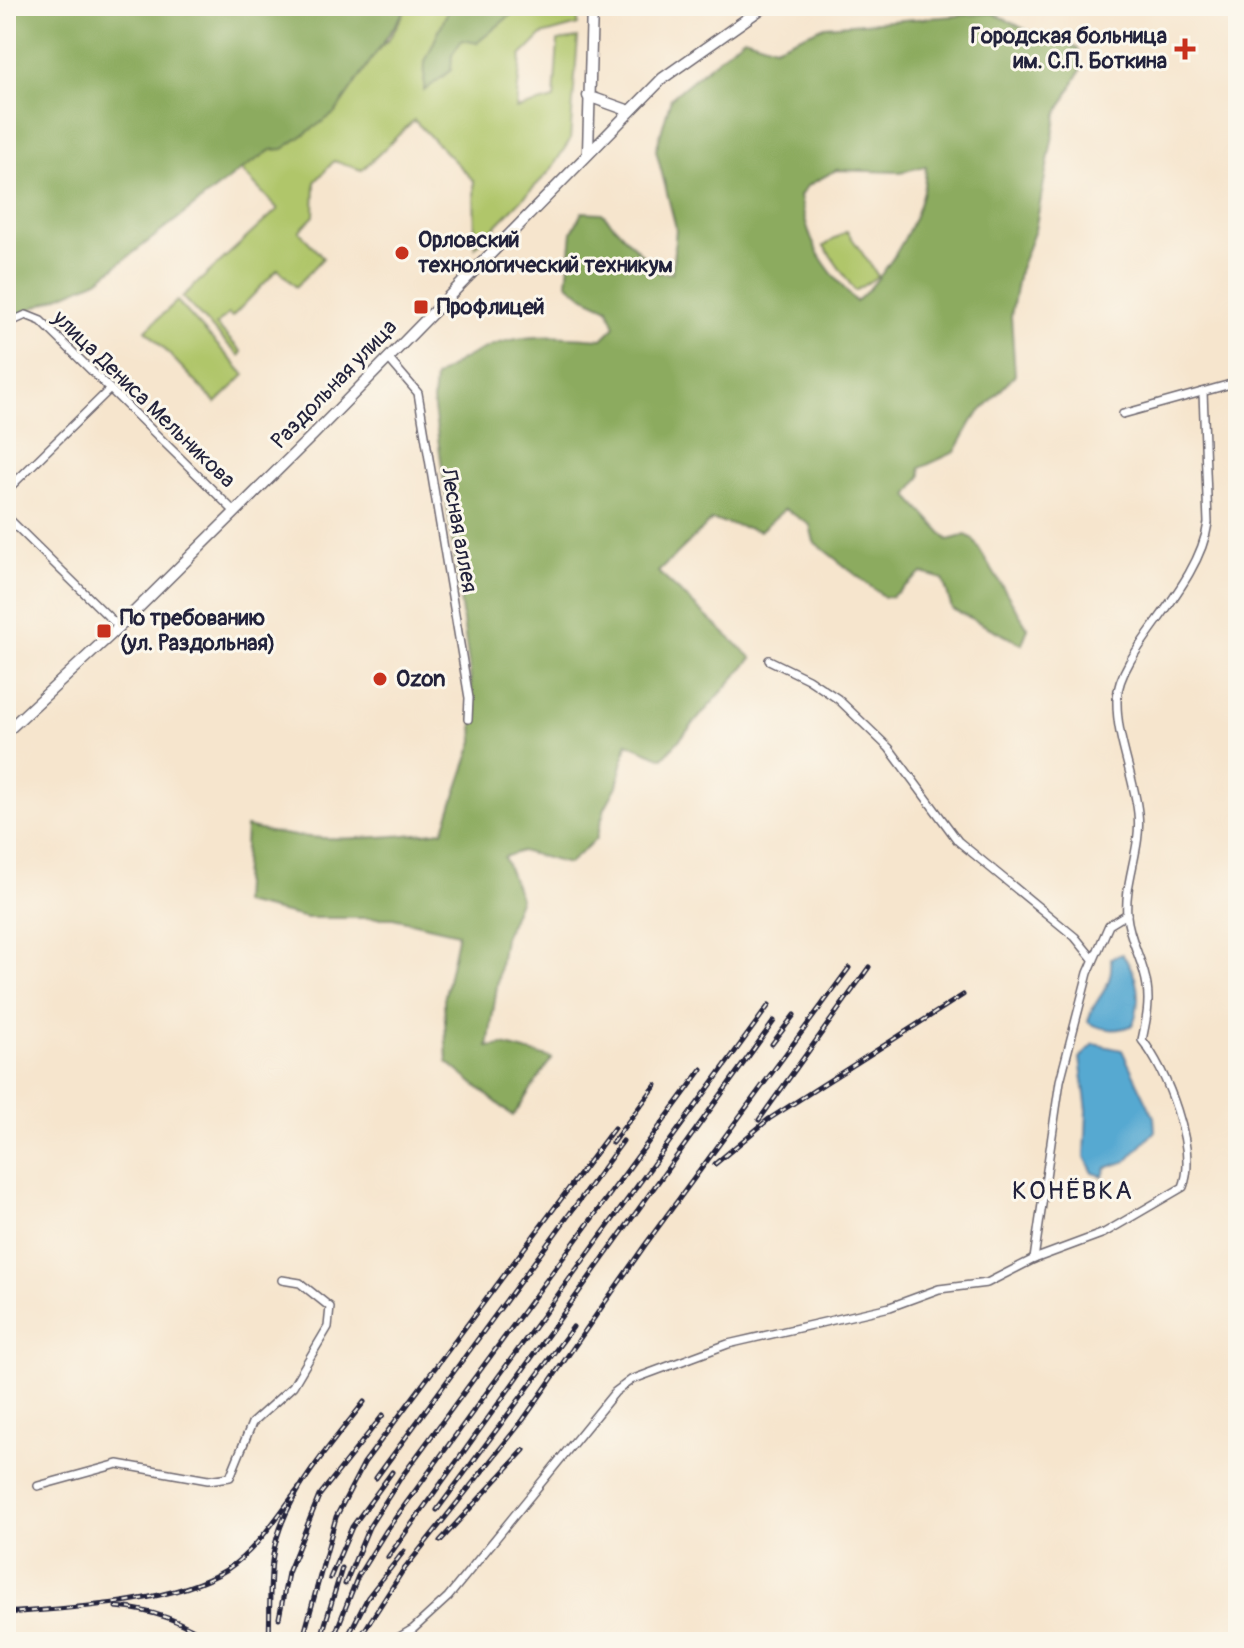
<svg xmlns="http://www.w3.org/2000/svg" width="1244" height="1648" font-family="Pangolin,sans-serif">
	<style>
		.green { fill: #b0c66b; stroke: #697453; stroke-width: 2 }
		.forest { fill: #8cab5f; stroke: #57664d; stroke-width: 2; fill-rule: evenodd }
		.water { fill: #56a9d1; stroke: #3c6686; stroke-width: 2 }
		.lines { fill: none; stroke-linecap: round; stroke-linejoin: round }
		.minor-casing { stroke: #6c666e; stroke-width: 10 }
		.secondary-casing { stroke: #6c666e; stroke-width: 13 }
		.minor { stroke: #fff; stroke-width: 7 }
		.secondary { stroke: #fff; stroke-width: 10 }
		.rail-casing { stroke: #22223b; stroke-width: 5 }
		.rail { stroke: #fbf7ec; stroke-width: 2; stroke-dasharray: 6; stroke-linecap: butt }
		.poi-dot { fill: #c8321e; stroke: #fbf7ec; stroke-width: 3 }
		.labels { text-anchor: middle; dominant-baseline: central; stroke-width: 6; stroke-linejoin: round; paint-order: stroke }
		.poi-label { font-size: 22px; font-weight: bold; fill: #22223b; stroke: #fbf7ec; text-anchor: start }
		.street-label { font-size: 22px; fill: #22223b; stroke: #fbf7ec }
		.quarter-label { font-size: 26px; letter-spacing: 2px; fill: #22223b; stroke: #fbf7ec }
	</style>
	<rect width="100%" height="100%" fill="#fbf7ec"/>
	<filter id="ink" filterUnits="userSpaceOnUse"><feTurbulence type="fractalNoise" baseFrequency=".0125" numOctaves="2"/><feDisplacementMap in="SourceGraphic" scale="16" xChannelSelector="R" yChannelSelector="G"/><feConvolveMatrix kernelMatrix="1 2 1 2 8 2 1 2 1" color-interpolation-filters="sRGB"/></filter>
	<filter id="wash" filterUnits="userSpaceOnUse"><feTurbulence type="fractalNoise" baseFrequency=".006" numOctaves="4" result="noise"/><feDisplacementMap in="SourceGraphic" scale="32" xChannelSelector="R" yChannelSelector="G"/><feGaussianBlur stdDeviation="1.8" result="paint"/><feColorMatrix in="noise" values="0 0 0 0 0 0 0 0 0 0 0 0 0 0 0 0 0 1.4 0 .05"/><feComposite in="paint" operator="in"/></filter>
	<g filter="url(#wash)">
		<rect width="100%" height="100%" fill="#f6e5cd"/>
		<!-- green -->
		<g class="green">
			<polygon points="408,6 564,6 578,19 578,25 542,35 521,56 516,109 554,99 558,41 578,38 570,140 550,171 475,247 474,181 414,120 362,170 334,161 315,182 314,216 299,231 323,258 296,287 278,269 232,317 228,314 216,325 242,352 239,356 182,297 278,209 241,170 271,150 389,39"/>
			<polygon points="847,231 878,276 855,291 824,246"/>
			<polygon points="177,301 245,375 216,403 146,330"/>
		</g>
		<!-- forest -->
		<g class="forest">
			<polygon points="6,6 408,6 335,113 283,149 271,150 241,170 98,280 6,320"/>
			<polygon points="450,6 509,6 512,14 477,43 462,40 452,55 451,70 424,91 425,62"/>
			<path d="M 993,13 L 1044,39 L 1050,35 L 1078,49 L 1082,68 L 1057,114 L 1035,230 L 1019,271 L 1011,316 L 1015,375 L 973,420 L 955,452 L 920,468 L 921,476 L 908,496 L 948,540 L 966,535 L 973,539 L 1028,628 L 1022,644 L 952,609 L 943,579 L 922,573 L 891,597 L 884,597 L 814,542 L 810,525 L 785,509 L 760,531 L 712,520 L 658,572 L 752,658 L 663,758 L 627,743 L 617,786 L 605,808 L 596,839 L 568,864 L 521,851 L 504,857 L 520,898 L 504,938 L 488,1047 L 503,1045 L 552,1058 L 513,1116 L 447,1062 L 444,1000 L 458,933 L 393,918 L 307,918 L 242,903 L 246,827 C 314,844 374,839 443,831 L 474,741 L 470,672 L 433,401 L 435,378 C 495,332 531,334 602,339 L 615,326 L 608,308 L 584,297 L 567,283 L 572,232 L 582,212 L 602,213 L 659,273 L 672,273 L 676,228 L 656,150 L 671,98 L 744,37 L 775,47 L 825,26 ZM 926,166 C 925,214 890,271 856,302 C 821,262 810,249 800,196 L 807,186 L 836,170 L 900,172 Z"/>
		</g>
		<!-- water -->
		<g class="water">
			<path d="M 1122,954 C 1139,975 1142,1000 1133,1025 C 1117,1032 1103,1031 1088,1022 C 1092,998 1114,992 1111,958 Z"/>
			<polygon points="1094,1044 1122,1050 1154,1117 1155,1131 1127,1161 1106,1168 1103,1176 1093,1173 1085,1157 1087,1110 1080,1058"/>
		</g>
	</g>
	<g filter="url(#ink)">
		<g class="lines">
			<defs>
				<g id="minor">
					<polyline points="6,324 26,315 41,321 235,512"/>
					<polyline points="388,358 418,393 469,698 468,719"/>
					<polyline points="1123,414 1238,382"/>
					<polyline points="6,491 110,389"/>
					<polyline points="6,516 119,627"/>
					<polyline points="769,660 808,679 838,699 889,748 958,841 1075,937 1093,959"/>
					<polyline points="1034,1259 1060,1081 1088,973 1109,925 1127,914"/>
					<polyline points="38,1486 118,1464 208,1480 230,1477 252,1423 293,1386 328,1327 330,1307 300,1283 282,1280"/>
					<path d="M 391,1642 L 413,1629 L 448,1597 L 615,1392 L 631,1380 L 728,1344 L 890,1307 L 939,1289 L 987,1283 L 1034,1259 L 1104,1233 L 1183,1187 C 1198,1149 1166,1069 1142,1040 C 1146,1021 1150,1005 1147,986 C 1144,962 1129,940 1127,916 C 1124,881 1142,848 1138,813 C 1134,775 1116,739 1117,699 C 1118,651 1199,589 1208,523 L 1203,392"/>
				</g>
				<g id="secondary">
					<polyline points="588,96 630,111"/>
					<polyline points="588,152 592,6"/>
					<polyline points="6,732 119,627 313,435 663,78 765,6"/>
				</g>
			</defs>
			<!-- minor casing -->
			<use href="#minor" class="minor-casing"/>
			<!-- secondary casing -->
			<use href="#secondary" class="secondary-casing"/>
			<!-- minor -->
			<use href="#minor" class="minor"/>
			<!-- secondary -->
			<use href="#secondary" class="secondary"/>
			<defs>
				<g id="rail">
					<polyline points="772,1044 794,1015"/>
					<polyline points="759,1120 869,967"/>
					<polyline points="612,1143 656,1085"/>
					<polyline points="715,1164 769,1119 963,995"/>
					<polyline points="376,1478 623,1141"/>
					<polyline points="437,1510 573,1327"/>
					<polyline points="440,1541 524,1450"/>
					<polyline points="388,1557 774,1021"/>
					<polyline points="330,1578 352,1527 392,1472"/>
					<polyline points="345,1584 369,1527 400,1479 702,1069"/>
					<path d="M 116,1607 C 154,1610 182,1621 214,1642"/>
					<path d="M 6,1613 C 71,1608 171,1604 226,1570 C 257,1550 277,1516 299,1488"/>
					<polyline points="279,1618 288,1573 319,1496 383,1415"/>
					<polyline points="320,1641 342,1568"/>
					<path d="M 269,1642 C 270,1615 269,1588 272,1561 C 280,1499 328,1449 364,1402"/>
					<polyline points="302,1642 336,1517 364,1463 614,1128"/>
					<polyline points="332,1642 358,1576 386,1531 769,1005"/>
					<polyline points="345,1642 368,1597 404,1551"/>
					<polyline points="357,1642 402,1572 523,1420 645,1245 849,968"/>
				</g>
			</defs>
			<!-- rail casing -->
			<use href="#rail" class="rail-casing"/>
			<!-- rail -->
			<use href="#rail" class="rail"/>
		</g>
	</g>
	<!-- markers -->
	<g class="poi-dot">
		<path d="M1181 37h8v8h8v8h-8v8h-8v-8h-8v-8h8z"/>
		<circle cx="402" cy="253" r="8"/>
		<rect x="413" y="299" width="16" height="16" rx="4"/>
		<rect x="96" y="623" width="16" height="16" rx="4"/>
		<circle cx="380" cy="679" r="8"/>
	</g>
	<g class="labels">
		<!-- poi labels -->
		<g class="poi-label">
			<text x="1167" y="36" text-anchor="end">Городская больница<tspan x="1167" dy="25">им. С.П. Боткина</tspan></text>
			<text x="418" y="240">Орловский<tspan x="418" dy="25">технологический техникум</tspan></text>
			<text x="437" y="307">Профлицей</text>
			<text x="120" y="618">По требованию<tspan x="120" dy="25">(ул. Раздольная)</tspan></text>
			<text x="396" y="679">Ozon</text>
		</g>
		<!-- street labels -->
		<g class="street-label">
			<text transform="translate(334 384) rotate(-46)">Раздольная улица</text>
			<text transform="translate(144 399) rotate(44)">улица Дениса Мельникова</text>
			<text transform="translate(459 530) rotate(80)">Лесная аллея</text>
		</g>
		<!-- quarter labels -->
		<g class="quarter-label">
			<text x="1073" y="1191">КОНЁВКА</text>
		</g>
	</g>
	<!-- margin -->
	<rect width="1244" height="1648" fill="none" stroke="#fbf7ec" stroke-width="32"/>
</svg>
